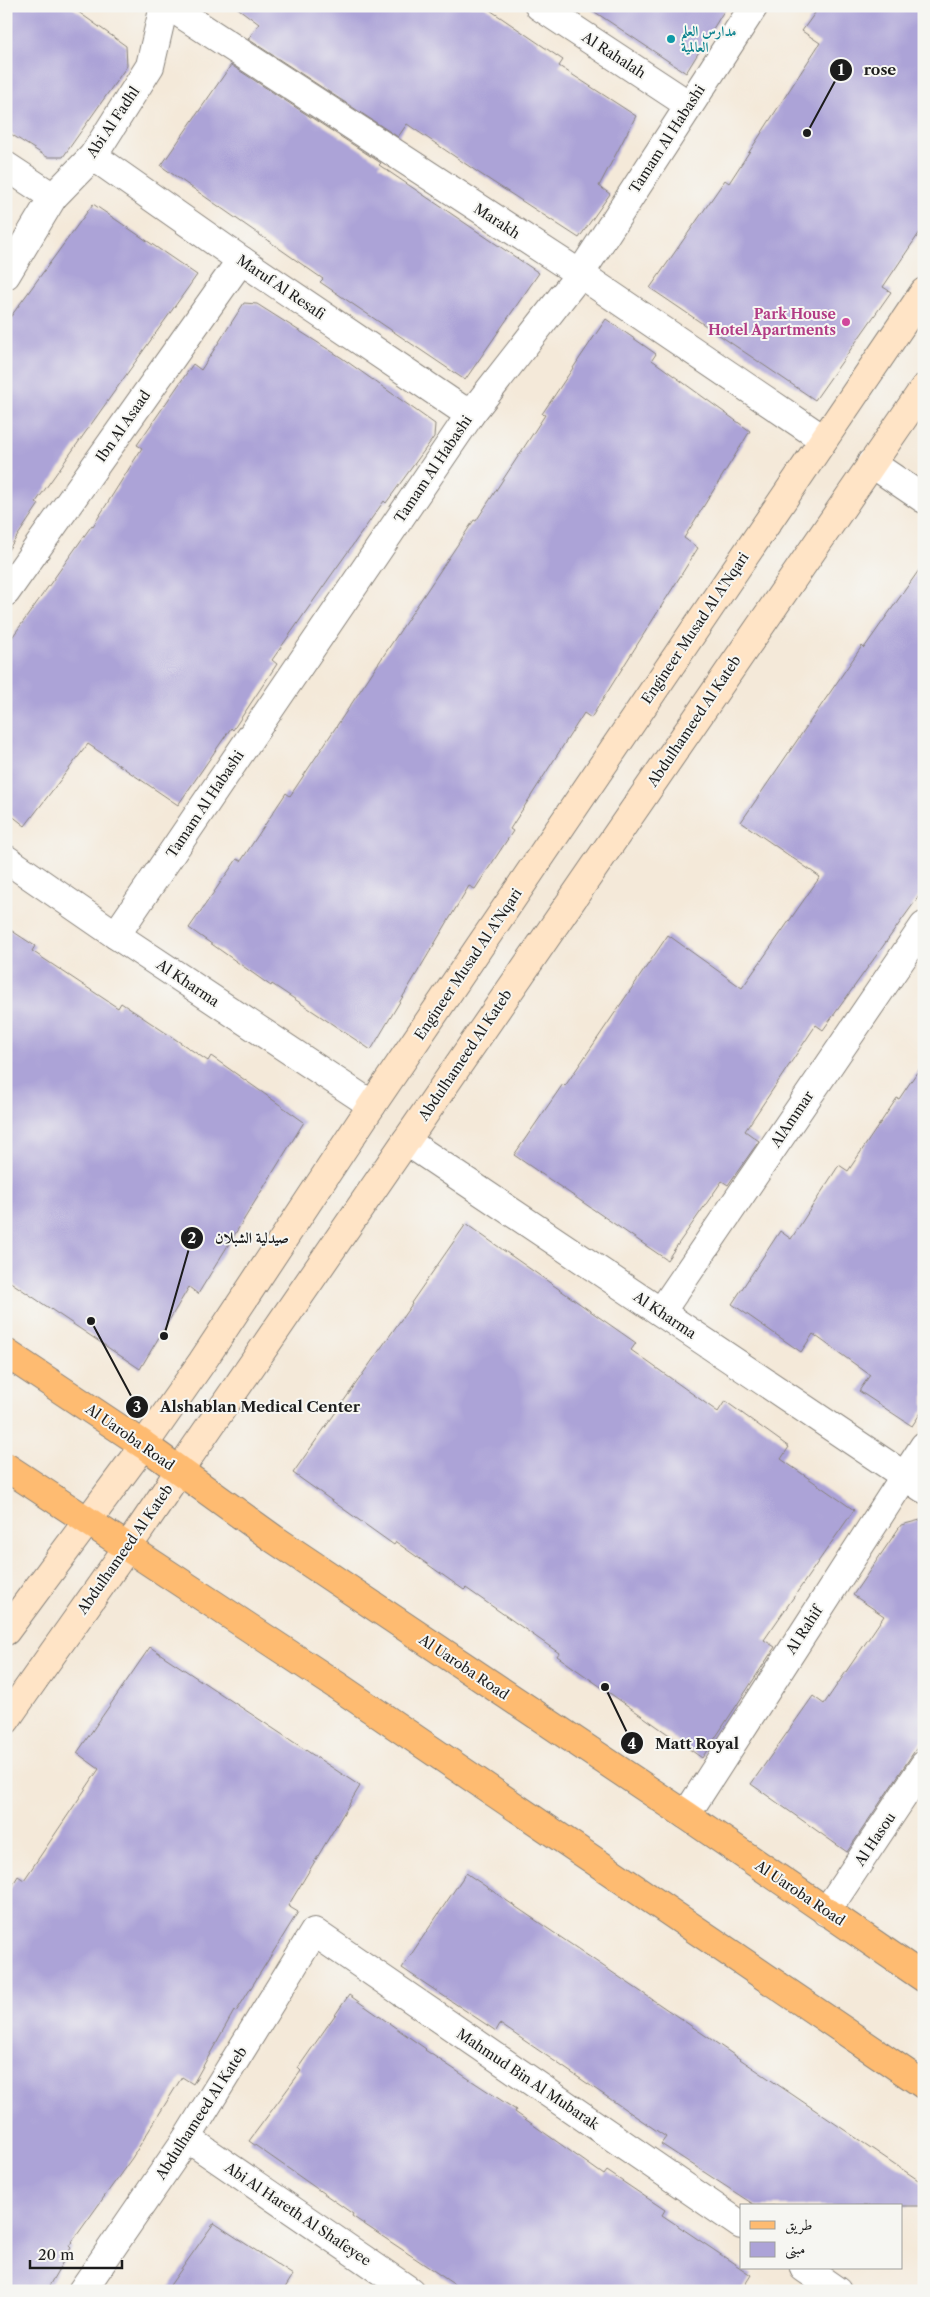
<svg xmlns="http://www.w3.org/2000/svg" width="930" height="2297" font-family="'Libre Caslon Text',Amiri,serif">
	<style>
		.building { fill: #aca3d7 }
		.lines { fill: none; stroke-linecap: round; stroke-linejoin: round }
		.street-casing { stroke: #88827a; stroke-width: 30 }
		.secondary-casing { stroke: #88827a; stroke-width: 30 }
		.primary-casing { stroke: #88827a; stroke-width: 30 }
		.street { stroke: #fff; stroke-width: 28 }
		.secondary { stroke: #ffe4c6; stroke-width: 28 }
		.primary { stroke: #febb71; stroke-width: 28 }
		.culture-dot { fill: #0f9aa8; stroke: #f6f6f2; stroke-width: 2 }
		.hotel-dot { fill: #d1479c; stroke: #f6f6f2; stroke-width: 2 }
		.labels { text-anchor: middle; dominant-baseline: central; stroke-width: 4; stroke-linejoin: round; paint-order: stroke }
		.culture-label { font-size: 14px; font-weight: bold; fill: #0d838f; stroke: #f6f6f2; text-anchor: start }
		.street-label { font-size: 14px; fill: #1c1c1c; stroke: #f6f6f2 }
		.hotel-label { font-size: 14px; font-weight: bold; fill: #b23c85; stroke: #f6f6f2; text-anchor: end }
		.leader { fill: none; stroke: #1c1c1c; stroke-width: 2 }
		.callout-dot { fill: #1c1c1c; stroke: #f6f6f2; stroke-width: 2 }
		.mark-label { font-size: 15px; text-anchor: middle; font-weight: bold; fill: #fff }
		.callout-label { font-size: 15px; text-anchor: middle; font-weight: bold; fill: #1c1c1c; stroke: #f6f6f2; stroke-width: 4; stroke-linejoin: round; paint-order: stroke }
	</style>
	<rect width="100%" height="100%" fill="#f6f6f2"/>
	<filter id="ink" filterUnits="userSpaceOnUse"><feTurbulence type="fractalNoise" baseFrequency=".02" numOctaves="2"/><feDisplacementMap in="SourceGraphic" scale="10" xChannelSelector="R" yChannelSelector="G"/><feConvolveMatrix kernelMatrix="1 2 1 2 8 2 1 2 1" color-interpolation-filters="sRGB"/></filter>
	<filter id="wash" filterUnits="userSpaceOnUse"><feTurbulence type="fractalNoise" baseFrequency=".0096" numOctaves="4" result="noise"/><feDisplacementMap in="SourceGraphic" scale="20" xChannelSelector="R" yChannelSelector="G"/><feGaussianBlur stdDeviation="1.12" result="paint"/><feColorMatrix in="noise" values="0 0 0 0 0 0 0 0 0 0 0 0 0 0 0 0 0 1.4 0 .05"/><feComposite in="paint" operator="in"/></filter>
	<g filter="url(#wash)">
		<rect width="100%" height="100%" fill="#f4e9d9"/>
		<g id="blocks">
			<!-- building -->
			<g class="building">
				<polygon points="6,6 70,6 126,46 127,66 63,157 47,157 6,131"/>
				<polygon points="235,6 484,6 563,60 559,66 636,116 599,186 610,194 579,238 479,173 407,124 398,137 248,39 259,24"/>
				<polygon points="586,6 727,6 686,73"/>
				<polygon points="820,6 924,6 924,226 883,287 891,292 815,400 650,288 725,180 729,183 820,43 802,31"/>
				<polygon points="231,65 381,163 379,165 539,273 465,380 320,282 323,279 161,166"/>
				<polygon points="93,204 197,275 36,502 39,504 6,553 6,323"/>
				<polygon points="244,303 257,304 342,358 435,424 434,437 386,503 384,501 330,577 272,660 277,664 233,730 231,728 178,805 88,744 25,826 6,811 6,646 92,525 93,526 142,448 137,445 193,364 201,370"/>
				<polygon points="606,319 656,354 652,360 750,431 684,538 698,548 591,718 584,713 510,829 513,831 475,889 469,886 371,1050 272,984 271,986 189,928 237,859 241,861 286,793 290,796 474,520 476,521 545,415 542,414"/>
				<polygon points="924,563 924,889 823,1030 816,1025 745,1131 759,1141 728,1185 722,1181 667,1260 514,1155 563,1084 565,1086 668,935 742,988 820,877 741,822 862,646 864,648"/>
				<polygon points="6,927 35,946 32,951 118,1008 121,1003 208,1061 211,1056 304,1122 198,1294 189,1287 140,1369 6,1279"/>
				<polygon points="924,1062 924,1408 912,1426 859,1391 870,1375 813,1334 801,1352 732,1304 780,1231 791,1239 839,1165 848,1171 897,1098 899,1099"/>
				<polygon points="466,1224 636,1343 631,1350 718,1412 725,1401 789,1447 781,1459 854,1510 764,1640 775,1647 702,1758 557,1656 559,1653 466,1588 464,1590 396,1542 394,1545 293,1473 412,1304 411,1303"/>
				<polygon points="924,1519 924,1737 847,1852 751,1784 813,1696 824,1704 884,1616 853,1595 901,1525"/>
				<polygon points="150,1647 360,1786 288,1906 298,1912 236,2012 234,2011 193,2084 182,2077 132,2158 69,2246 71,2248 46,2291 6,2291 6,1896 18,1876 24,1880 99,1769 77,1753"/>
				<polygon points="466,1873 924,2184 924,2206 756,2206 661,2144 666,2137 500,2024 496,2031 402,1968"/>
				<polygon points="349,1995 426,2049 425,2050 516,2110 515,2112 604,2175 607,2171 665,2210 662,2215 751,2275 741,2291 464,2291 352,2216 353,2214 249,2141 301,2071 298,2068"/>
				<polygon points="214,2223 293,2275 283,2291 166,2291"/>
			</g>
		</g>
	</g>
	<g filter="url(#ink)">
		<use href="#blocks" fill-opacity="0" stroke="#88827a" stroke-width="1"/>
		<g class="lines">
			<defs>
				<g id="street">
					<polyline points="169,6 580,274 823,439"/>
					<polyline points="539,6 689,105"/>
					<polyline points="93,156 241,260 470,415"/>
					<polyline points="6,166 53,197"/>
					<polyline points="6,275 53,197 93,156 150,66 164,6"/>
					<polyline points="871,463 924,499"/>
					<polyline points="6,592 241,260"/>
					<polyline points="6,859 116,935 372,1105"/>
					<polyline points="116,935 470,415 580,274 754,6"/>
					<polyline points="406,1141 924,1489"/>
					<polyline points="661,1312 924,926"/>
					<polyline points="686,1815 924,1446"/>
					<polyline points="826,1912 924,1765"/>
					<polyline points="187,2138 410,2291"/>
					<polyline points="804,2268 837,2291"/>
					<polyline points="82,2291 187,2138 314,1932 741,2225"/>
				</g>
				<g id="secondary">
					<polyline points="6,1631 144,1445 202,1362 372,1105 924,292"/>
					<path d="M 6,1720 C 63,1637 124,1556 179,1471 L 924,388"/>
				</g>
				<g id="primary">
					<polyline points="6,1353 144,1445 274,1539 686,1815 924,1978"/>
					<polyline points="6,1467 336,1685 924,2085"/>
				</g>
			</defs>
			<!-- street casing -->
			<use href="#street" class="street-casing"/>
			<!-- secondary casing -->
			<use href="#secondary" class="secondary-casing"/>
			<!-- primary casing -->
			<use href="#primary" class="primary-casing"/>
			<!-- street -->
			<use href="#street" class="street"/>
			<!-- secondary -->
			<use href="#secondary" class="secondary"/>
			<!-- primary -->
			<use href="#primary" class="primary"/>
		</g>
	</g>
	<!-- markers -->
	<circle class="culture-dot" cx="671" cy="39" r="5"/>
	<circle class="hotel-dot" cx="846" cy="322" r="5"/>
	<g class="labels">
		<!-- culture labels -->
		<g class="culture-label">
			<text x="681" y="31">مدارس العلم<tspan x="681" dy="16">العالمية</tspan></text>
		</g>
		<!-- street labels -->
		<g class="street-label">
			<text transform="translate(614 55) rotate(33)">Al Rahalah</text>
			<text transform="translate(113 122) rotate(-56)">Abi Al Fadhl</text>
			<text transform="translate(667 139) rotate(-57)">Tamam Al Habashi</text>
			<text transform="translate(497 221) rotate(33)">Marakh</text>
			<text transform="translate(281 287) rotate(34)">Maruf Al Resafi</text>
			<text transform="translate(123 426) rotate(-55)">Ibn Al Asaad</text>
			<text transform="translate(433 469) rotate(-56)">Tamam Al Habashi</text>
			<text transform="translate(695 628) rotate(-56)">Engineer Musad Al A'Nqari</text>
			<text transform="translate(694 721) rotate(-56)">Abdulhameed Al Kateb</text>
			<text transform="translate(205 804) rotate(-56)">Tamam Al Habashi</text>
			<text transform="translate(468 964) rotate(-56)">Engineer Musad Al A'Nqari</text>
			<text transform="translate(188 983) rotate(34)">Al Kharma</text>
			<text transform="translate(465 1055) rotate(-56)">Abdulhameed Al Kateb</text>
			<text transform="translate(792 1119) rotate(-56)">AlAmmar</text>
			<text transform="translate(665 1315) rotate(34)">Al Kharma</text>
			<text transform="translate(130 1437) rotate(35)">Al Uaroba Road</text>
			<text transform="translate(125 1549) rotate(-55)">Abdulhameed Al Kateb</text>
			<text transform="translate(804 1630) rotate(-57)">Al Rahif</text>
			<text transform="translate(464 1667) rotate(34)">Al Uaroba Road</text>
			<text transform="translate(875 1839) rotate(-56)">Al Hasou</text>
			<text transform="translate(800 1893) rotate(34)">Al Uaroba Road</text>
			<text transform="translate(528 2079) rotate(34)">Mahmud Bin Al Mubarak</text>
			<text transform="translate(201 2113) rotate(-57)">Abdulhameed Al Kateb</text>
			<text transform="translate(298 2214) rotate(34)">Abi Al Hareth Al Shafeyee</text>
		</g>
		<!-- hotel labels -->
		<g class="hotel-label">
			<text x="836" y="314">Park House<tspan x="836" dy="16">Hotel Apartments</tspan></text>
		</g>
	</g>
	<!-- callouts -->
	<path class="leader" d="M807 133L841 70M164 1336L192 1238M91 1321L137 1407M605 1687L632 1743"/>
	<g class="callout-dot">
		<circle cx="807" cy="133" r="5"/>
		<circle cx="164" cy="1336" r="5"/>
		<circle cx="91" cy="1321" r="5"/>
		<circle cx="605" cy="1687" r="5"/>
		<circle cx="841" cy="70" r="12"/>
		<circle cx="192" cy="1238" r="12"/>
		<circle cx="137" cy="1407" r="12"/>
		<circle cx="632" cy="1743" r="12"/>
	</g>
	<g class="mark-label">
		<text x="841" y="75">1</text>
		<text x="192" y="1243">2</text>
		<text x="137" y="1412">3</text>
		<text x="632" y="1749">4</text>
	</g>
	<g class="callout-label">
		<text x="880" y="75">rose</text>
		<text x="252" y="1243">صيدلية الشبلان</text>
		<text x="260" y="1412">Alshablan Medical Center</text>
		<text x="697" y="1749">Matt Royal</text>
	</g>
	<!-- margin -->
	<rect width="930" height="2297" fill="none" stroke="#f6f6f2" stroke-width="25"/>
	<!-- legend -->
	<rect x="740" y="2204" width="162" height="65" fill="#f6f6f2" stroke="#9f9f9c"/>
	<rect x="750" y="2221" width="25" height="8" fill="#febb71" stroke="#9f9f9c"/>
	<text x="785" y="2230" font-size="15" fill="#1c1c1c">طريق</text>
	<rect x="750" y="2242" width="25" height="15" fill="#aca3d7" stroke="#9f9f9c"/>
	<text x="785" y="2254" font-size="15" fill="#1c1c1c">مبنى</text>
	<!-- scale -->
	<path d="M30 2260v8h92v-8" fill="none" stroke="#1c1c1c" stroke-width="2.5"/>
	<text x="38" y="2260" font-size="15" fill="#1c1c1c" stroke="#f6f6f2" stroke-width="4" paint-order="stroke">20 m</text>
</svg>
